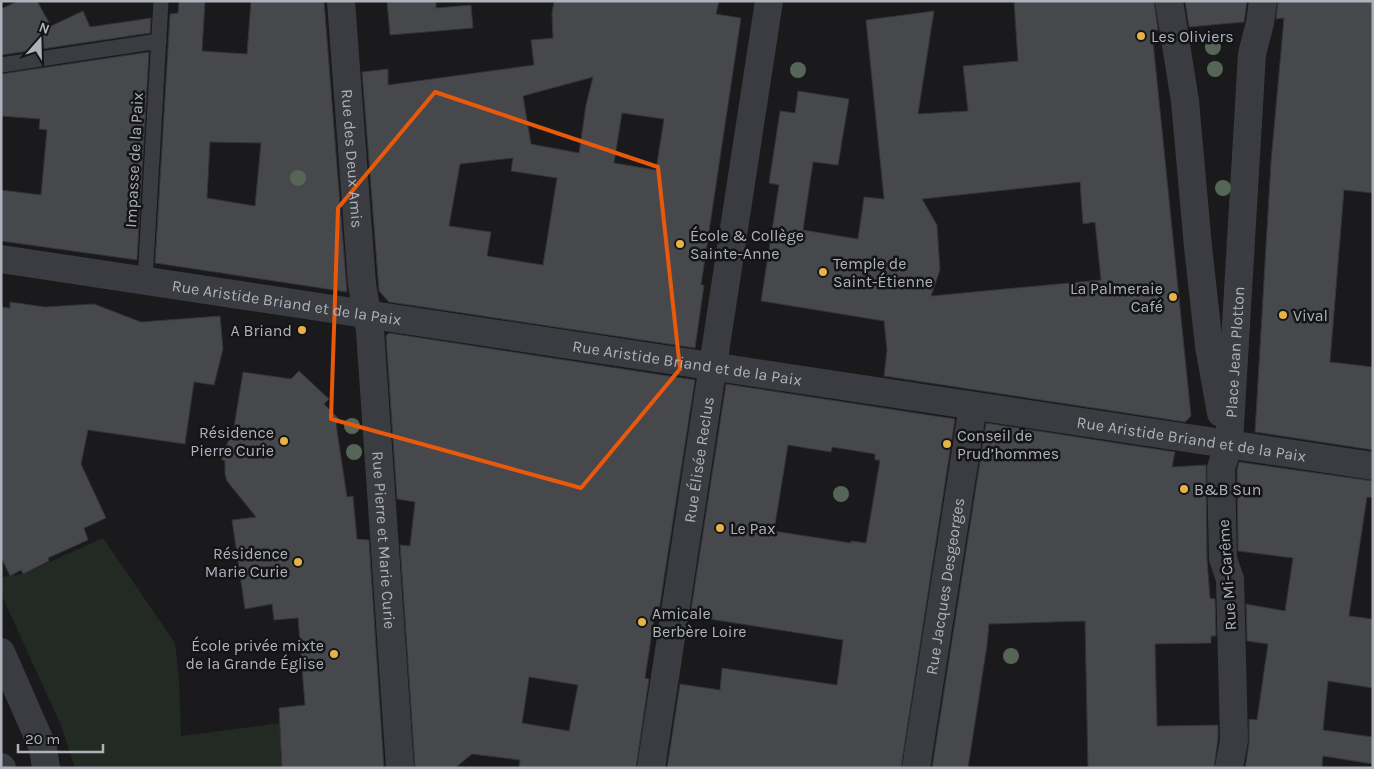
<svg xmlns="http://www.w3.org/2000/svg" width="1374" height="769" font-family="Karla,sans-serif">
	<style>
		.green { fill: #222a23 }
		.building { fill: #47484c; stroke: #343438; fill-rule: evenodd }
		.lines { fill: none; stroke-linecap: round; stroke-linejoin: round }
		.lane { stroke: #3b3c41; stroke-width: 15 }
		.street { stroke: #3b3c41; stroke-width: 28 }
		.tree { fill: #556657 }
		.marked { fill: none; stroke: #e8590c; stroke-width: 4; stroke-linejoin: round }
		.poi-dot { fill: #e7b247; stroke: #151517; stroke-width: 2 }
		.labels { text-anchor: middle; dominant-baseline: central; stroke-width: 5; stroke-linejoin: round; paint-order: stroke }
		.poi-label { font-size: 16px; fill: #adb2bb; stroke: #151517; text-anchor: start }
		.street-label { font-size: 16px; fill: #adb2bb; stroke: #151517 }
	</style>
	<rect width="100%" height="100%" fill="#1a1a1c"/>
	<!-- green -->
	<polygon class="green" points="103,538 175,643 179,681 181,736 280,723 282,768 75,768 61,725 1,594 1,577 23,574"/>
	<!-- building -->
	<g class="building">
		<polygon points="18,1 37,1 51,26 83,11 90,27 151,18 150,33 1,55 1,9"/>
		<path d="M 179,1 L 205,1 L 202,51 L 247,54 L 251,1 L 324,1 L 347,292 L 155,263 L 170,14 L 178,13 ZM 210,142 L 261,143 L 255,206 L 207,198 Z"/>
		<polygon points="387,1 436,1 436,8 471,5 473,28 390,35"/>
		<path d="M 554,1 L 719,1 L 716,14 L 741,18 L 701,285 L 704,285 L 695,348 L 389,302 L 379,291 L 362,72 L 388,69 L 388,85 L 534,65 L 531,40 L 553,38 L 552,13 ZM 593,77 L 586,105 L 579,153 L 531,144 L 523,96 ZM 622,113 L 664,119 L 656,170 L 614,163 ZM 513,158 L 511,171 L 557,178 L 543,265 L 487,256 L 491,232 L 449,226 L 460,164 Z"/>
		<path d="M 1014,1 L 1154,1 L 1158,30 L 1152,31 L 1191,416 L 1185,422 L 884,376 L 887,350 L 884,321 L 761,301 L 779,185 L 769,183 L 780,111 L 795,113 L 798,91 L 849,99 L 838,165 L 813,162 L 803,230 L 858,239 L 864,197 L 884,199 L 866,20 L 934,11 L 918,114 L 968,111 L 963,66 L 1018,61 ZM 1080,182 L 1083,224 L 1095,222 L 1101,280 L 931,296 L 940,270 L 937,225 L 922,199 Z"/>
		<polygon points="1185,1 1247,1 1244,22 1189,27"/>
		<polygon points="1278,1 1373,1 1373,193 1344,190 1330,362 1373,367 1373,450 1255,432 1271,162 1284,18 1276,19"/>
		<polygon points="149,52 137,260 1,241 1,190 41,195 47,130 39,129 40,119 1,116 1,74"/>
		<polygon points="10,302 45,307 94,304 141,322 220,316 223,349 214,385 194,382 185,444 88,430 81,464 106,518 84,528 88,540 48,558 49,561 23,574 21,570 10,576 1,557 1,307 10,308"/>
		<path d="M 389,333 L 695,380 L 659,611 L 655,611 L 651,639 L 645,678 L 649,679 L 636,768 L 519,768 L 520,760 L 472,754 L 455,768 L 415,768 L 400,545 L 410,546 L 415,502 L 397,499 L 386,336 ZM 529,677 L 578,685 L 569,731 L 522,723 Z"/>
		<polygon points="299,371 329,399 324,404 340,420 336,424 347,497 353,496 357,539 369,540 384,768 282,768 279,708 305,705 298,618 274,620 272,604 245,609 232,520 256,517 227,481 225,474 225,461 221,459 234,427 243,372 291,379"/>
		<path d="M 726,384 L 955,419 L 901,768 L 667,768 L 680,684 L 720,690 L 722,668 L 837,685 L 843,640 L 690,616 ZM 788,445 L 831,452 L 832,447 L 875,454 L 875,460 L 880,460 L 866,543 L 851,541 L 851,543 L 774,531 Z"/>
		<polygon points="986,423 1175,452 1172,467 1206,465 1207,559 1210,598 1215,599 1216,636 1211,636 1211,643 1155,644 1157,726 1218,725 1218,739 1214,768 1088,768 1085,621 989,624 987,645 968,768 932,768"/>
		<polygon points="1239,462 1373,481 1373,498 1367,497 1349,616 1373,619 1373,688 1328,681 1323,730 1373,737 1373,764 1323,756 1322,768 1245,768 1249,743 1249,719 1257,720 1268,644 1247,641 1246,604 1285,611 1293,558 1238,551 1237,470"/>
	</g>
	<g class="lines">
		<!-- lane -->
		<g class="lane">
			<polyline points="1,65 159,41"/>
			<polyline points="145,281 161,1"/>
		</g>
		<!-- street -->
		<g class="street">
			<path id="s1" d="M 341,1 L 362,284 L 370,331 L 400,768"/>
			<polyline points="1169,1 1185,101 1198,247 1209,346 1221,413"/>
			<path id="s2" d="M 1,259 L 1373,466"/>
			<polyline points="1,652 43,748 46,768"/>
			<polyline points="1,767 2,768"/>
			<path id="s3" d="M 651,768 L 769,1"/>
			<path id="s4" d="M 916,768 L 973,406"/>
			<path id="s5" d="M 1229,768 L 1234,740 L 1230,579 L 1223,559 L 1221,468 L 1229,443 L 1230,426 L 1252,54 L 1260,23 L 1263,1"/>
		</g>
	</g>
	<!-- trees -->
	<g class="tree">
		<circle cx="1213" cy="47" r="8"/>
		<circle cx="1215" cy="69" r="8"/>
		<circle cx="798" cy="70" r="8"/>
		<circle cx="298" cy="178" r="8"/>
		<circle cx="1223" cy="188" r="8"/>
		<circle cx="352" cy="426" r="8"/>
		<circle cx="354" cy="452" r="8"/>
		<circle cx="841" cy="494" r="8"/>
		<circle cx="1011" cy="656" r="8"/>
	</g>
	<!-- marked area -->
	<path class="marked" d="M 435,92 L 658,167 L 680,369 L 581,488 L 331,419 L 338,208 Z"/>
	<!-- markers -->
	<g class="poi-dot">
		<circle cx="1141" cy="36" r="5"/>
		<circle cx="680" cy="244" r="5"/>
		<circle cx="823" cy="272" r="5"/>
		<circle cx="1173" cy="297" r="5"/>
		<circle cx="1283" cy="315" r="5"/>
		<circle cx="302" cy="330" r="5"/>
		<circle cx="284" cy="441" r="5"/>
		<circle cx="947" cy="444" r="5"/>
		<circle cx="1184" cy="489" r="5"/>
		<circle cx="720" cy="528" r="5"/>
		<circle cx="298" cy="562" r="5"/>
		<circle cx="642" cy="622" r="5"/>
		<circle cx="334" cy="654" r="5"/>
	</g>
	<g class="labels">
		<!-- poi labels -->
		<g class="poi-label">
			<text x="1151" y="36">Les Oliviers</text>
			<text x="690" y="235">École &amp; Collège<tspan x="690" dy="18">Sainte-Anne</tspan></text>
			<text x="833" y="263">Temple de<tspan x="833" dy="18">Saint-Étienne</tspan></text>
			<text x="1163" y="288" text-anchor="end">La Palmeraie<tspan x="1163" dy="18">Café</tspan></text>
			<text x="1293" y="315">Vival</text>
			<text x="292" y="330" text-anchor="end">A Briand</text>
			<text x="274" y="432" text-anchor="end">Résidence<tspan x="274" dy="18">Pierre Curie</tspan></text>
			<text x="957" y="435">Conseil de<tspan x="957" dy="18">Prud’hommes</tspan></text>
			<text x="1194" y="489">B&amp;B Sun</text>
			<text x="730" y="528">Le Pax</text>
			<text x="288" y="553" text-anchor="end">Résidence<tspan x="288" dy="18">Marie Curie</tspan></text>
			<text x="652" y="613">Amicale<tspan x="652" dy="18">Berbère Loire</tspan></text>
			<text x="324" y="645" text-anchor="end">École privée mixte<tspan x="324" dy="18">de la Grande Église</tspan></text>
		</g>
		<!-- street labels -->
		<g class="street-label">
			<text stroke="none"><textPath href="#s1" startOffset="158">Rue des Deux Amis</textPath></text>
			<text transform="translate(134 160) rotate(-87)">Impasse de la Paix</text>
			<text stroke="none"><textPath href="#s2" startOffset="289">Rue Aristide Briand et de la Paix</textPath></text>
			<text stroke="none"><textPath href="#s5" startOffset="419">Place Jean Plotton</textPath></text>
			<text stroke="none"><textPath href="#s2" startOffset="694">Rue Aristide Briand et de la Paix</textPath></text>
			<text stroke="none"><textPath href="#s2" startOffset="1204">Rue Aristide Briand et de la Paix</textPath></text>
			<text stroke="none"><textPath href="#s3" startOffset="312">Rue Élisée Reclus</textPath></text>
			<text stroke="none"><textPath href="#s1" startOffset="541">Rue Pierre et Marie Curie</textPath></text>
			<text transform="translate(1227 575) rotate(-94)">Rue Mi-Carême</text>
			<text stroke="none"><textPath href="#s4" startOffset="184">Rue Jacques Desgeorges</textPath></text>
		</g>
	</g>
	<!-- border -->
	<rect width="1374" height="769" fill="none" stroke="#adb2bb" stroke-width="5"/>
	<!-- north arrow -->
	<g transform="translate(40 40) rotate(20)" stroke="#151517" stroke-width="4" paint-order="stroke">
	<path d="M0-4L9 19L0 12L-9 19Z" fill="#adb2bb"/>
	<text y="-8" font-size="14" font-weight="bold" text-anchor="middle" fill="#adb2bb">N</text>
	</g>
	<!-- scale -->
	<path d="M18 744v8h85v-8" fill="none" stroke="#adb2bb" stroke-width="2.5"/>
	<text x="25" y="744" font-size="15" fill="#adb2bb" stroke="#151517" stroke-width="4" paint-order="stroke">20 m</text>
</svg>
